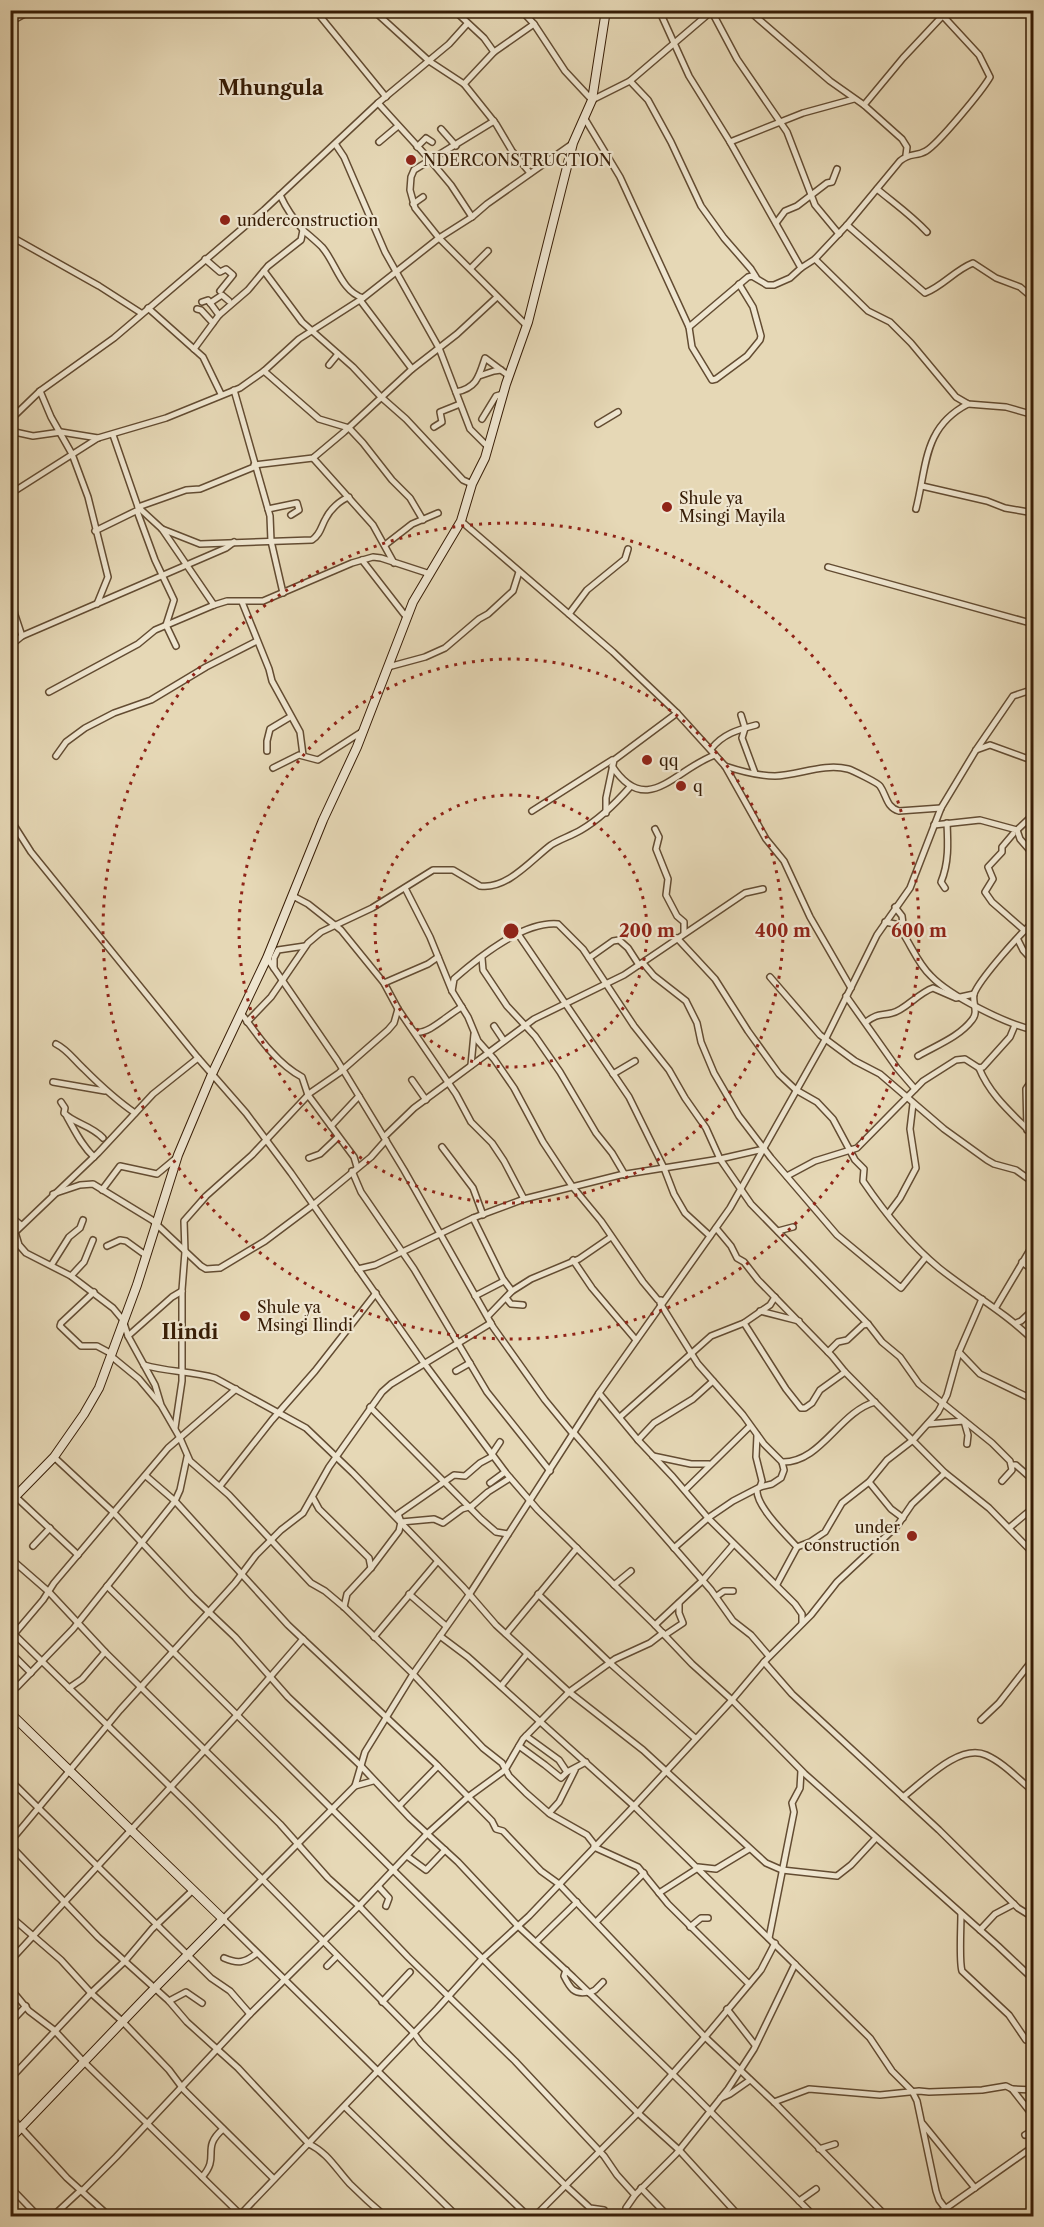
<svg xmlns="http://www.w3.org/2000/svg" width="1044" height="2227" font-family="'Libre Caslon Text',serif">
	<style>
		.lines { fill: none; stroke-linecap: round; stroke-linejoin: round }
		.street-casing { stroke: #634c32; stroke-width: 8 }
		.secondary-casing { stroke: #371d06; stroke-width: 10 }
		.street { stroke: #efe6d0; stroke-width: 5 }
		.secondary { stroke: #efe6d0; stroke-width: 8 }
		.ring { fill: none; stroke: #8f2418; stroke-width: 3; stroke-dasharray: 3 6 }
		.poi-dot { fill: #8f2418; stroke: #efe6d0; stroke-width: 2 }
		.labels { text-anchor: middle; dominant-baseline: central; stroke-width: 4.5; stroke-linejoin: round; paint-order: stroke }
		.poi-label { font-size: 16px; fill: #371d06; stroke: #efe6d0; text-anchor: start }
		.quarter-label { font-size: 20px; font-weight: bold; fill: #371d06; stroke: #efe6d0 }
		.centre { fill: #8f2418; stroke: #efe6d0; stroke-width: 3 }
		.ring-label { font-size: 18px; text-anchor: middle; font-weight: bold; fill: #8f2418; stroke: #efe6d0; stroke-width: 4.5; stroke-linejoin: round; paint-order: stroke }
	</style>
	<rect width="100%" height="100%" fill="#e6d8b6"/>
	<filter id="stains"><feTurbulence type="fractalNoise" baseFrequency=".00333" numOctaves="4"/><feColorMatrix values="0 0 0 0 .2 0 0 0 0 .09 0 0 0 0 .02 0 0 0 .5 -.17"/></filter>
	<radialGradient id="worn" r=".72"><stop offset=".6" stop-color="#630" stop-opacity="0"/><stop offset="1" stop-color="#630" stop-opacity=".3"/></radialGradient>
	<g class="lines">
		<defs>
			<g id="street">
				<polyline points="315,10 386,97"/>
				<polyline points="373,10 429,61 464,84 496,124 512,151 530,173"/>
				<polyline points="454,10 484,38 494,52"/>
				<polyline points="521,10 534,24 565,71 592,100 630,81 713,10"/>
				<polyline points="659,10 689,76 730,142 801,268"/>
				<polyline points="748,10 830,81 864,105 902,139 907,147 906,155"/>
				<polyline points="712,12 737,59 787,132 815,205 839,234"/>
				<polyline points="10,22 32,10"/>
				<polyline points="630,81 648,100 671,142 701,206 724,238 751,269 756,277"/>
				<polyline points="464,84 494,52 534,24"/>
				<polyline points="378,103 430,160 451,185 472,217"/>
				<polyline points="864,105 903,58 948,10"/>
				<polyline points="585,119 620,177 689,327 692,347 712,380 716,379 747,356 760,340 761,336 753,307 739,284"/>
				<polyline points="494,121 414,170 411,177 410,190 415,208 439,238 527,326"/>
				<polyline points="441,129 456,146"/>
				<polyline points="379,142 398,126"/>
				<polyline points="730,142 803,113 854,99"/>
				<polyline points="336,145 344,157 385,252 439,348 470,429 487,446"/>
				<polyline points="417,147 426,138 432,142"/>
				<path d="M 877,189 C 895,204 911,215 927,232"/>
				<path d="M 280,195 C 286,208 294,220 304,231 C 310,236 316,241 322,247 C 336,263 341,291 363,298"/>
				<polyline points="413,204 423,197"/>
				<polyline points="776,223 785,211 797,206 827,183 832,182 837,169"/>
				<path d="M 847,225 L 925,293 C 943,286 955,270 973,263 L 996,278 L 1020,287 L 1034,299"/>
				<polyline points="10,236 99,286 141,313"/>
				<polyline points="205,259 220,272 226,269 233,275 220,291"/>
				<polyline points="815,259 868,311 890,322 911,343 956,397 968,404 1006,407 1034,415"/>
				<polyline points="471,268 488,251"/>
				<polyline points="264,271 302,322 353,367 381,397 406,419 463,480 472,484"/>
				<polyline points="360,300 412,369"/>
				<polyline points="202,302 208,300 219,315"/>
				<polyline points="210,303 222,295 229,301"/>
				<polyline points="148,308 203,357 221,394"/>
				<polyline points="197,309 201,310 213,323"/>
				<path d="M 689,327 L 748,277 L 752,276 L 767,285 L 774,285 L 790,278 L 801,268 L 815,259 L 847,225 L 900,161 C 910,152 916,157 926,151 C 938,144 982,91 990,77 L 979,55 L 943,16"/>
				<polyline points="194,349 219,315 248,290 268,266 301,240 303,230"/>
				<polyline points="329,365 338,354"/>
				<polyline points="264,371 319,419 349,428 363,443 392,480 410,498 423,520"/>
				<polyline points="479,376 494,371 501,370"/>
				<polyline points="234,390 270,516 271,541 283,593"/>
				<polyline points="40,391 51,417 72,454 88,497 108,577 97,604"/>
				<path d="M 456,392 C 477,388 479,376 485,358 L 509,376"/>
				<polyline points="482,419 496,396 503,394"/>
				<polyline points="10,420 40,391 114,338 264,210 378,103 449,44 467,24"/>
				<polyline points="598,424 618,412"/>
				<polyline points="434,427 442,422 440,412 460,404"/>
				<polyline points="10,431 33,436 61,432 98,438"/>
				<polyline points="113,435 138,507 162,529 214,605"/>
				<polyline points="313,458 373,525 394,563"/>
				<polyline points="254,465 313,458 344,432 412,369 457,334 497,297"/>
				<polyline points="922,486 987,501 1005,508 1034,513"/>
				<polyline points="10,494 98,438 166,418 240,388 264,371 299,339 363,298 439,238 472,217 487,204 572,144"/>
				<polyline points="138,507 186,490 200,489 254,467"/>
				<polyline points="268,509 297,503 299,510 291,515"/>
				<path d="M 916,509 C 927,466 923,427 968,404"/>
				<polyline points="137,511 155,560 174,600 166,625 176,646"/>
				<polyline points="461,521 613,652 677,713 725,766 766,839 784,861 810,917 851,988"/>
				<path d="M 162,529 L 200,544 L 312,540 C 321,534 321,526 326,518 C 330,510 340,500 349,497"/>
				<polyline points="95,531 138,510"/>
				<polyline points="385,545 412,524 438,513"/>
				<polyline points="362,560 407,618"/>
				<polyline points="828,567 1034,624"/>
				<polyline points="10,592 15,615 22,636"/>
				<polyline points="242,602 269,669 272,681 300,732 303,755"/>
				<polyline points="569,614 587,590 625,559 628,549"/>
				<polyline points="10,646 22,636 226,548 234,542"/>
				<polyline points="388,667 425,657 445,648 479,619 488,614 513,591 519,572"/>
				<polyline points="49,692 138,644 155,630 214,605 227,601 263,601 352,563 373,557 381,558 430,574"/>
				<polyline points="741,715 745,728 742,738 755,773"/>
				<path d="M 711,749 C 723,734 737,730 756,725"/>
				<polyline points="976,750 990,745 1034,761"/>
				<polyline points="267,751 267,741 270,729 290,717"/>
				<polyline points="56,756 66,742 85,728 114,713 151,700 206,667 257,641"/>
				<path d="M 612,766 C 647,819 675,769 715,755"/>
				<path d="M 725,766 C 740,771 758,776 775,776 C 799,775 824,763 848,769 C 852,770 878,783 880,786 C 887,796 886,807 899,811 L 941,808"/>
				<polyline points="273,768 299,755 318,760 363,731"/>
				<polyline points="532,811 612,760"/>
				<polyline points="606,813 606,798 614,760 677,713"/>
				<polyline points="10,819 31,852 198,1058 246,1113 291,1173 424,1363 506,1473 538,1510 655,1625 692,1664 732,1700 805,1774 998,1946 1034,1980"/>
				<polyline points="934,825 980,820 1017,830 1034,814"/>
				<polyline points="655,829 659,837 656,849 668,879 666,895 677,916 684,922 684,933"/>
				<polyline points="1017,830 1020,839 1034,855"/>
				<polyline points="1013,834 1002,847 1002,852 988,867 993,879 985,892 992,902 1024,930"/>
				<polyline points="405,888 430,937 452,991 468,1017 478,1041 494,1059 514,1088 543,1142 572,1186 601,1221 643,1282 658,1300 661,1300 660,1303 698,1364 743,1415 764,1444 782,1462 784,1470 781,1478 772,1484 760,1487"/>
				<path d="M 945,888 L 941,882 C 949,863 948,843 947,823"/>
				<polyline points="293,896 308,904 341,930 384,983 398,1009 456,1094 471,1122 492,1143 504,1161 524,1199"/>
				<polyline points="895,907 902,916 904,932"/>
				<path d="M 885,922 L 895,924 L 900,929 C 911,944 917,963 931,976 C 950,996 1006,1024 1034,1030"/>
				<polyline points="518,934 629,1097 664,1168 674,1194 685,1213 710,1236"/>
				<path d="M 677,938 L 715,979 L 748,1031 L 779,1074 L 796,1090 L 817,1102 L 833,1119 L 855,1160 L 864,1169 L 863,1181 C 884,1212 910,1244 939,1268 C 970,1293 1005,1312 1034,1341"/>
				<polyline points="1018,940 1023,950 1034,962"/>
				<polyline points="267,958 337,1060 404,1170 493,1327 545,1400 573,1434"/>
				<polyline points="482,958 483,970 507,1006 535,1036 560,1072 596,1133 612,1153 625,1175"/>
				<polyline points="589,958 613,941 619,940 628,948 639,965"/>
				<polyline points="643,963 654,976 686,1001 697,1023 701,1042 714,1073 739,1116 771,1158 837,1235 901,1288 926,1257"/>
				<polyline points="274,968 274,958 278,950 305,946"/>
				<polyline points="770,977 820,1035 855,1061 880,1074 944,1129 987,1160 994,1164 1016,1170 1034,1183"/>
				<polyline points="384,983 428,964 438,957"/>
				<path d="M 452,991 L 454,979 C 479,957 523,921 558,924 L 583,949 L 634,1026 L 669,1070 L 685,1098 L 706,1128 L 720,1159 L 751,1204 L 868,1324 L 882,1342 L 900,1357 L 919,1384 L 992,1443 L 1010,1461 L 1012,1470 L 1002,1481"/>
				<polyline points="846,996 897,1068 915,1089"/>
				<path d="M 241,1013 C 258,1036 277,1064 302,1077 L 308,1095 L 354,1157 L 357,1167"/>
				<path d="M 247,1022 L 271,997 L 308,943 L 321,932 L 372,908 L 433,870 L 453,870 L 480,886 C 507,890 531,860 551,845 C 560,839 571,836 581,830 C 600,819 615,804 630,787"/>
				<path d="M 866,1022 C 878,1013 880,1016 892,1013 C 904,1011 918,993 933,988 L 956,998 L 974,994"/>
				<polyline points="494,1026 504,1041"/>
				<path d="M 415,1032 C 429,1035 448,1014 462,1007"/>
				<path d="M 56,1044 C 68,1050 74,1060 84,1069 C 100,1085 116,1100 135,1113"/>
				<path d="M 918,1056 C 937,1045 959,1037 972,1020 C 979,1012 972,1003 974,994 C 979,980 1021,932 1034,922"/>
				<polyline points="471,1065 474,1034"/>
				<path d="M 979,1068 C 991,1097 1013,1114 1034,1136"/>
				<polyline points="613,1074 635,1061"/>
				<polyline points="412,1080 426,1100"/>
				<polyline points="53,1082 105,1091"/>
				<path d="M 61,1102 L 65,1108 L 64,1113 C 73,1123 91,1125 103,1138"/>
				<path d="M 67,1117 C 75,1131 82,1146 94,1157"/>
				<polyline points="331,1126 359,1096"/>
				<polyline points="1027,1130 1026,1089 1034,1077"/>
				<polyline points="384,1137 414,1108 534,1019 624,975 745,893 763,889"/>
				<polyline points="442,1147 473,1188 483,1215"/>
				<polyline points="309,1158 320,1154 338,1137"/>
				<polyline points="352,1171 361,1192 414,1269 487,1392 550,1471"/>
				<polyline points="787,1176 815,1161 857,1148 923,1081 956,1060 965,1059 979,1068 983,1067 1010,1037 1015,1025"/>
				<polyline points="102,1190 120,1166 157,1174 175,1159"/>
				<polyline points="53,1194 80,1185 93,1184 152,1220 201,1266 206,1269 220,1268 265,1241 313,1205 371,1157 386,1140"/>
				<polyline points="888,1214 900,1198 916,1168 910,1129 913,1104"/>
				<polyline points="10,1216 21,1225"/>
				<polyline points="473,1218 503,1279 512,1291"/>
				<polyline points="716,1228 731,1246 737,1258 744,1262 758,1280 832,1356 845,1372 945,1473 989,1508 1034,1554"/>
				<polyline points="778,1231 793,1227"/>
				<polyline points="15,1232 19,1245 26,1253 71,1276 113,1308 123,1320 128,1336 155,1385 161,1405 180,1438 190,1461 229,1495 311,1583 325,1591 344,1607 413,1674 483,1748 502,1763 509,1776 526,1793 550,1814 587,1835 594,1844 594,1847 638,1867 668,1904 749,1984"/>
				<polyline points="10,1237 98,1153 153,1094 198,1058"/>
				<polyline points="107,1246 120,1240 126,1241 144,1254 146,1254"/>
				<polyline points="573,1260 592,1288 636,1340"/>
				<polyline points="1022,1262 1034,1271"/>
				<polyline points="52,1264 69,1237 80,1228 83,1220"/>
				<polyline points="358,1269 375,1265 473,1218 524,1199 620,1175 720,1159 764,1149"/>
				<polyline points="71,1276 84,1262 93,1240"/>
				<polyline points="94,1292 61,1323 60,1326 81,1346 97,1346 112,1354"/>
				<polyline points="475,1296 504,1281"/>
				<polyline points="506,1298 511,1304 523,1305"/>
				<polyline points="996,1307 1034,1243"/>
				<polyline points="760,1311 799,1321"/>
				<polyline points="488,1316 512,1291 531,1279 579,1259 611,1237"/>
				<polyline points="744,1323 786,1389 801,1408 805,1408 812,1403 820,1390 845,1372"/>
				<polyline points="1016,1323 1021,1321 1034,1309"/>
				<polyline points="128,1336 172,1297 182,1291"/>
				<polyline points="828,1352 838,1342 847,1340 863,1325 868,1324"/>
				<polyline points="959,1352 980,1374 1034,1400"/>
				<polyline points="111,1356 139,1379 160,1404"/>
				<path d="M 144,1365 C 167,1372 191,1371 215,1378 L 306,1428 L 353,1473 L 463,1587 L 496,1625 L 569,1692 L 643,1750 L 766,1863 L 782,1870 L 837,1876 L 851,1865 L 876,1838"/>
				<polyline points="456,1371 470,1363"/>
				<polyline points="599,1393 638,1440 673,1477 708,1518 795,1604 802,1614 802,1623"/>
				<polyline points="370,1407 481,1519 496,1532 508,1534"/>
				<polyline points="620,1417 711,1336 744,1323 770,1305 775,1297"/>
				<polyline points="928,1424 964,1421 968,1435 967,1444"/>
				<polyline points="175,1428 182,1381 182,1290 185,1252 184,1221 206,1196 252,1155 310,1093 339,1073 388,1030 394,1023 398,1009"/>
				<polyline points="574,1433 711,1590 733,1621 751,1635 769,1656"/>
				<polyline points="638,1440 654,1423 693,1399 713,1381"/>
				<polyline points="492,1454 500,1442"/>
				<polyline points="653,1456 691,1464 709,1464"/>
				<polyline points="54,1457 113,1512 193,1597 235,1637 288,1697 360,1765 410,1818 458,1862 518,1926 573,1977 691,2092 814,2216"/>
				<path d="M 782,1462 C 821,1463 839,1412 875,1402"/>
				<polyline points="1012,1465 1016,1465 1034,1481"/>
				<polyline points="146,1476 175,1501 288,1625 436,1764 492,1821 496,1829 503,1831 541,1871 559,1884 705,2037 774,2102 886,2216"/>
				<polyline points="869,1482 891,1509 903,1518"/>
				<polyline points="490,1483 505,1472"/>
				<polyline points="220,1486 272,1420 315,1371 376,1293"/>
				<polyline points="685,1490 750,1426"/>
				<path d="M 757,1490 C 756,1506 786,1535 797,1547 L 777,1584"/>
				<polyline points="16,1497 78,1555"/>
				<polyline points="313,1498 319,1509 369,1558 371,1568"/>
				<polyline points="401,1522 434,1519 443,1523 462,1509 472,1506 488,1492 510,1478"/>
				<polyline points="1009,1528 1034,1507"/>
				<polyline points="33,1546 50,1528"/>
				<polyline points="797,1547 810,1542 825,1532 842,1503 869,1482 887,1460 913,1440 938,1412 947,1395 959,1352 982,1299"/>
				<polyline points="674,1548 708,1518 733,1501 760,1487 762,1481 756,1457 757,1435"/>
				<polyline points="10,1558 49,1592 105,1652 280,1824 328,1878 359,1906 408,1957 515,2061 604,2156 617,2175 635,2195"/>
				<polyline points="614,1585 631,1571"/>
				<polyline points="107,1586 638,2113 679,2150 739,2216"/>
				<polyline points="409,1594 446,1626"/>
				<polyline points="538,1594 611,1664 695,1738"/>
				<polyline points="717,1596 724,1591 733,1591"/>
				<polyline points="344,1607 347,1594 371,1568 399,1531 401,1522 398,1514 454,1475 465,1476 480,1463 493,1456"/>
				<polyline points="655,1625 702,1581 733,1545"/>
				<polyline points="506,1634 577,1548"/>
				<polyline points="15,1635 190,1806 413,2032 421,2043 565,2185 590,2208 604,2210"/>
				<polyline points="665,1635 683,1623 679,1613 679,1603"/>
				<polyline points="440,1636 468,1657 634,1806 870,2038 892,2071 912,2091 917,2101 936,2191 939,2200 951,2216"/>
				<polyline points="374,1637 437,1562"/>
				<polyline points="10,1639 43,1600 54,1583 168,1448 236,1389"/>
				<polyline points="10,1652 31,1673"/>
				<polyline points="764,1662 792,1694 939,1830 1018,1908 1034,1918"/>
				<polyline points="10,1685 17,1687 73,1629 175,1501 180,1490 187,1457"/>
				<polyline points="501,1686 527,1654"/>
				<polyline points="69,1688 82,1679 105,1652"/>
				<polyline points="981,1720 999,1703 1034,1658"/>
				<polyline points="526,1736 559,1760 567,1772"/>
				<polyline points="519,1746 545,1765 561,1778 567,1772 586,1762"/>
				<polyline points="10,1780 211,1978 230,1991 250,2014"/>
				<polyline points="355,1786 373,1781"/>
				<path d="M 903,1797 C 923,1782 959,1743 986,1755 C 1004,1763 1018,1779 1034,1792"/>
				<polyline points="399,1806 438,1766"/>
				<polyline points="549,1813 559,1802 575,1770"/>
				<polyline points="10,1842 120,1710 235,1583 256,1555 281,1530 303,1513 329,1467 382,1392 391,1384 491,1323"/>
				<path d="M 10,1845 L 98,1937 L 169,2001 L 187,2022 L 238,2068 L 309,2144 C 328,2153 336,2169 350,2184 C 361,2195 373,2206 385,2216"/>
				<polyline points="407,1856 426,1870 445,1850"/>
				<polyline points="698,1867 716,1869 749,1849"/>
				<polyline points="378,1886 389,1898 386,1906"/>
				<polyline points="659,1893 698,1868"/>
				<path d="M 961,1914 C 961,1927 959,1962 962,1971 L 1009,2015 L 1026,2040 L 1034,2041"/>
				<polyline points="10,1916 61,1960 91,1993 122,2021 169,2070 184,2090 274,2179"/>
				<polyline points="596,1922 644,1873"/>
				<polyline points="690,1927 701,1918 708,1918"/>
				<polyline points="980,1930 995,1914 1014,1904"/>
				<polyline points="769,1938 794,1812 792,1803 800,1788 801,1771"/>
				<polyline points="536,1942 577,1902"/>
				<path d="M 224,1958 C 238,1964 245,1963 257,1953"/>
				<polyline points="10,1961 238,1714 303,1639"/>
				<polyline points="327,1966 337,1956"/>
				<path d="M 566,1970 L 564,1976 C 570,1988 574,1995 588,1992"/>
				<polyline points="10,1988 29,2011 54,2030 83,2061 242,2216"/>
				<polyline points="589,1993 595,1990 603,1982"/>
				<polyline points="169,2001 186,1992 202,2003"/>
				<polyline points="382,2002 410,1972"/>
				<polyline points="727,2009 755,2045"/>
				<polyline points="10,2023 26,2006"/>
				<polyline points="10,2079 91,1993 125,1961 152,1929 193,1890"/>
				<polyline points="1012,2089 1034,2090"/>
				<polyline points="721,2098 730,2094 750,2080"/>
				<polyline points="774,2102 809,2089 880,2095 919,2091 929,2092 982,2090 1006,2086 1012,2089 1034,2117"/>
				<polyline points="345,2107 457,2216"/>
				<polyline points="10,2116 67,2178 109,2216"/>
				<polyline points="923,2124 975,2188"/>
				<polyline points="1025,2135 1034,2130"/>
				<polyline points="819,2149 835,2144"/>
				<path d="M 202,2177 C 221,2156 200,2149 223,2129"/>
				<polyline points="10,2187 38,2216"/>
				<polyline points="641,2188 668,2216"/>
				<polyline points="82,2191 116,2157 250,2014 359,1906 427,1834 468,1797 505,1770 523,1739 569,1692 615,1659 650,1643 663,1633"/>
				<polyline points="799,2201 816,2189"/>
				<polyline points="53,2216 81,2190"/>
				<polyline points="239,2216 437,2009 482,1959 529,1916 634,1806 732,1700 764,1662 811,1615 837,1582 897,1526 912,1504 945,1473"/>
				<polyline points="528,2216 449,2141 223,1919 355,1786 365,1752 413,1674 469,1595 599,1393 730,1208 826,1038 877,935 910,888 941,808 976,750 1013,696 1034,689"/>
				<polyline points="535,2216 638,2113 705,2037 761,1970 775,1943"/>
				<polyline points="625,2216 626,2208 635,2195 676,2154 728,2089 754,2049 795,1964"/>
				<polyline points="935,2216 1034,2146"/>
			</g>
			<g id="secondary">
				<polyline points="10,1502 54,1457 84,1414 99,1388 137,1285 178,1155 212,1074 267,958 323,820 357,747 413,602 461,521 472,484 485,458 506,384 528,322 573,143 592,100 606,10"/>
				<polyline points="10,1713 223,1919 147,1996 10,2139"/>
			</g>
		</defs>
		<!-- street casing -->
		<use href="#street" class="street-casing"/>
		<!-- secondary casing -->
		<use href="#secondary" class="secondary-casing"/>
		<!-- street -->
		<use href="#street" class="street"/>
		<!-- secondary -->
		<use href="#secondary" class="secondary"/>
	</g>
	<!-- distance rings -->
	<g class="ring">
		<circle cx="511" cy="931" r="136"/>
		<circle cx="511" cy="931" r="272"/>
		<circle cx="511" cy="931" r="408"/>
	</g>
	<!-- markers -->
	<g class="poi-dot">
		<circle cx="411" cy="160" r="6"/>
		<circle cx="225" cy="220" r="6"/>
		<circle cx="667" cy="507" r="6"/>
		<circle cx="647" cy="760" r="6"/>
		<circle cx="681" cy="786" r="6"/>
		<circle cx="245" cy="1316" r="6"/>
		<circle cx="912" cy="1536" r="6"/>
	</g>
	<g class="labels">
		<!-- poi labels -->
		<g class="poi-label">
			<text x="423" y="160">NDERCONSTRUCTION</text>
			<text x="237" y="220">underconstruction</text>
			<text x="679" y="498">Shule ya<tspan x="679" dy="18">Msingi Mayila</tspan></text>
			<text x="659" y="760">qq</text>
			<text x="693" y="786">q</text>
			<text x="257" y="1307">Shule ya<tspan x="257" dy="18">Msingi Ilindi</tspan></text>
			<text x="900" y="1527" text-anchor="end">under<tspan x="900" dy="18">construction</tspan></text>
		</g>
		<!-- quarter labels -->
		<g class="quarter-label">
			<text x="271" y="88">Mhungula</text>
			<text x="190" y="1332">Ilindi</text>
		</g>
	</g>
	<circle cx="511" cy="931" r="9" class="centre"/>
	<g class="ring-label">
		<text x="647" y="937">200 m</text>
		<text x="783" y="937">400 m</text>
		<text x="919" y="937">600 m</text>
	</g>
	<!-- margin -->
	<rect width="1044" height="2227" fill="none" stroke="#e6d8b6" stroke-width="36"/>
	<rect x="12" y="12" width="1020" height="2203" fill="none" stroke="#371d06" stroke-width="3"/>
	<rect x="18" y="18" width="1008" height="2191" fill="none" stroke="#371d06" stroke-width="1.5"/>
	<rect width="100%" height="100%" filter="url(#stains)"/>
	<rect width="100%" height="100%" fill="url(#worn)"/>
</svg>
